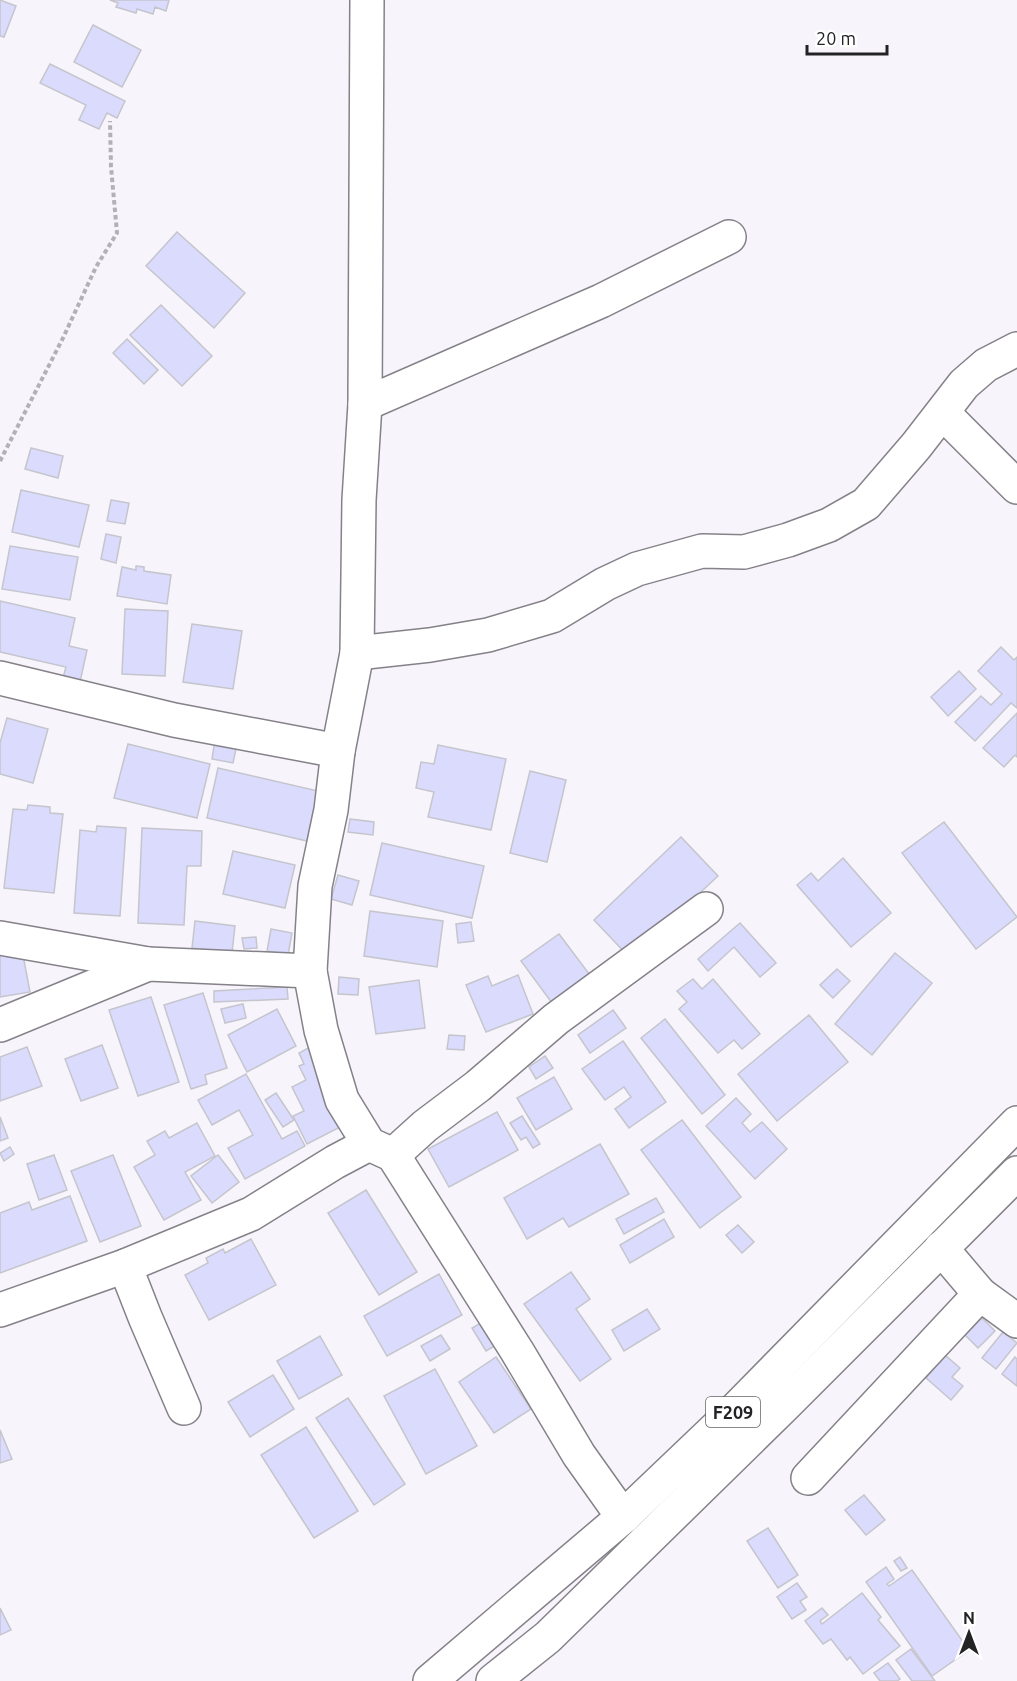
<svg xmlns="http://www.w3.org/2000/svg" width="1017" height="1681" font-family="Ubuntu,sans-serif">
	<style>
		.building { fill: #dbdbfd; stroke: #c5c5cd; stroke-width: 1.5 }
		.lines { fill: none; stroke-linecap: round; stroke-linejoin: round }
		.minor-casing { stroke: #858188; stroke-width: 36 }
		.major-casing { stroke: #858188; stroke-width: 36 }
		.path { stroke: #b3b1b6; stroke-width: 4; stroke-dasharray: 4.5 3; stroke-linecap: butt }
		.minor { stroke: #fff; stroke-width: 33 }
		.major { stroke: #fff; stroke-width: 33 }
		.labels { text-anchor: middle; dominant-baseline: central; stroke-width: 4.5; stroke-linejoin: round; paint-order: stroke }
		.shield { fill: #fff; stroke: #656466; stroke-width: 1.5 }
		.shield-label { font-size: 18px; font-weight: bold; fill: #232225 }
	</style>
	<rect width="100%" height="100%" fill="#f7f4fb"/>
	<!-- building -->
	<g class="building">
		<polygon points="0,0 16,6 4,37 0,36"/>
		<polygon points="110,0 169,0 166,11 155,7 153,14 137,9 136,13 116,7 118,3"/>
		<polygon points="93,25 141,50 122,87 74,62"/>
		<polygon points="50,64 125,101 117,118 107,113 99,129 79,120 86,105 40,83"/>
		<polygon points="177,232 245,293 214,328 146,266"/>
		<polygon points="161,305 212,356 182,386 130,335"/>
		<polygon points="127,339 158,370 144,384 113,353"/>
		<polygon points="31,448 63,456 58,478 25,469"/>
		<polygon points="21,490 89,505 79,547 12,532"/>
		<polygon points="111,500 129,503 125,524 107,521"/>
		<polygon points="106,534 121,537 116,563 101,559"/>
		<polygon points="10,546 78,557 70,600 2,589"/>
		<polygon points="136,566 144,567 144,571 171,575 167,604 117,596 122,567 136,570"/>
		<polygon points="0,601 75,618 69,646 87,650 80,682 63,678 66,667 0,652"/>
		<polygon points="125,609 168,611 165,676 122,674"/>
		<polygon points="192,624 242,631 233,689 183,682"/>
		<polygon points="1001,647 1014,660 1017,657 1017,708 1011,703 975,741 955,722 981,696 991,705 1002,694 978,671"/>
		<polygon points="959,671 976,689 948,716 931,697"/>
		<polygon points="1017,713 1017,757 1015,755 1004,767 983,748"/>
		<polygon points="7,718 48,729 33,783 0,774 0,743"/>
		<polygon points="215,740 237,744 233,763 212,759"/>
		<polygon points="128,744 210,764 197,818 114,798"/>
		<polygon points="438,745 506,759 491,830 428,817 434,792 416,788 421,762 434,764"/>
		<polygon points="218,768 318,791 307,841 207,818"/>
		<polygon points="530,771 566,780 547,862 510,853"/>
		<polygon points="28,805 50,807 50,813 63,814 54,893 4,888 13,809 27,810"/>
		<polygon points="350,819 374,822 373,835 348,832"/>
		<polygon points="944,822 1017,917 976,949 902,853"/>
		<polygon points="97,826 126,828 120,916 74,913 80,830 96,832"/>
		<polygon points="142,828 202,831 201,866 187,866 184,925 138,923"/>
		<polygon points="681,837 718,876 630,958 594,920"/>
		<polygon points="382,843 484,866 472,918 370,895"/>
		<polygon points="233,851 295,865 285,908 223,894"/>
		<polygon points="843,858 891,913 851,947 797,885 811,873 818,881"/>
		<polygon points="338,875 359,881 352,905 331,899"/>
		<polygon points="370,911 443,921 437,967 364,956"/>
		<polygon points="195,921 235,926 232,953 192,948"/>
		<polygon points="471,922 474,941 458,943 456,924"/>
		<polygon points="740,923 776,963 760,977 734,947 708,971 698,959"/>
		<polygon points="271,929 292,933 288,955 267,951"/>
		<polygon points="559,934 590,975 552,1003 521,961"/>
		<polygon points="256,937 257,948 244,949 242,938"/>
		<polygon points="8,947 9,957 23,955 30,992 0,997 0,949"/>
		<polygon points="895,953 932,983 872,1055 835,1024"/>
		<polygon points="837,969 850,981 833,998 820,985"/>
		<polygon points="518,975 533,1014 486,1032 466,985 488,976 492,986"/>
		<polygon points="339,977 359,979 358,995 338,994"/>
		<polygon points="693,979 702,989 713,979 760,1034 742,1049 734,1040 718,1053 679,1009 687,1002 677,991"/>
		<polygon points="419,980 425,1028 376,1034 369,987"/>
		<polygon points="287,987 288,999 214,1002 214,991"/>
		<polygon points="203,993 227,1068 205,1075 207,1084 191,1089 164,1005"/>
		<polygon points="151,997 179,1082 138,1096 109,1010"/>
		<polygon points="243,1004 246,1018 225,1023 221,1009"/>
		<polygon points="277,1009 296,1046 247,1072 228,1035"/>
		<polygon points="613,1010 626,1028 590,1053 578,1035"/>
		<polygon points="809,1015 848,1062 777,1121 738,1074"/>
		<polygon points="665,1019 725,1095 702,1114 641,1038"/>
		<polygon points="449,1035 465,1036 464,1050 447,1049"/>
		<polygon points="623,1041 666,1102 629,1128 615,1109 631,1097 624,1087 605,1100 582,1069"/>
		<polygon points="102,1045 118,1088 81,1101 65,1059"/>
		<polygon points="312,1046 350,1122 307,1144 293,1116 304,1111 292,1087 306,1080 299,1066 304,1064 299,1053"/>
		<polygon points="27,1047 42,1086 0,1101 0,1057"/>
		<polygon points="545,1056 553,1068 536,1079 529,1067"/>
		<polygon points="246,1074 282,1139 297,1131 305,1146 245,1179 228,1148 253,1135 239,1110 212,1125 198,1100"/>
		<polygon points="554,1077 572,1109 536,1130 517,1098"/>
		<polygon points="276,1093 294,1120 283,1127 265,1100"/>
		<polygon points="736,1098 751,1114 742,1123 750,1132 762,1122 787,1149 755,1179 706,1126"/>
		<polygon points="497,1112 518,1150 449,1187 428,1149"/>
		<polygon points="522,1116 540,1144 533,1148 526,1137 521,1140 510,1123"/>
		<polygon points="0,1117 8,1138 0,1141"/>
		<polygon points="682,1120 741,1197 700,1228 641,1150"/>
		<polygon points="197,1123 215,1156 185,1172 201,1200 164,1220 134,1167 155,1155 147,1141 165,1131 169,1138"/>
		<polygon points="600,1144 629,1194 569,1227 563,1218 527,1239 504,1198"/>
		<polygon points="10,1147 14,1154 4,1161 0,1153"/>
		<polygon points="54,1155 67,1190 39,1200 27,1164"/>
		<polygon points="113,1155 141,1226 100,1242 71,1171"/>
		<polygon points="218,1155 239,1182 212,1203 191,1176"/>
		<polygon points="366,1190 417,1272 379,1295 328,1213"/>
		<polygon points="70,1196 87,1241 0,1273 0,1213 29,1202 32,1210"/>
		<polygon points="656,1198 664,1212 624,1234 616,1219"/>
		<polygon points="664,1219 674,1237 630,1263 620,1245"/>
		<polygon points="738,1225 754,1242 742,1253 726,1235"/>
		<polygon points="251,1239 276,1285 209,1320 185,1275 208,1263 206,1258 223,1249 225,1253"/>
		<polygon points="571,1272 590,1299 576,1309 611,1359 580,1381 524,1304"/>
		<polygon points="439,1274 462,1315 387,1356 364,1316"/>
		<polygon points="647,1309 660,1329 624,1351 612,1330"/>
		<polygon points="982,1318 995,1331 978,1348 965,1335"/>
		<polygon points="486,1320 500,1343 486,1351 472,1328"/>
		<polygon points="1003,1332 1017,1343 996,1369 982,1358"/>
		<polygon points="441,1335 450,1349 430,1361 421,1346"/>
		<polygon points="320,1336 342,1375 299,1399 277,1361"/>
		<polygon points="945,1355 960,1368 952,1377 963,1386 951,1400 926,1378"/>
		<polygon points="496,1357 531,1409 494,1433 459,1382"/>
		<polygon points="1015,1357 1017,1359 1017,1386 1002,1374"/>
		<polygon points="435,1369 477,1446 426,1474 384,1396"/>
		<polygon points="273,1375 294,1409 250,1437 228,1402"/>
		<polygon points="348,1398 405,1484 374,1505 316,1418"/>
		<polygon points="306,1427 358,1511 314,1538 261,1455"/>
		<polygon points="0,1430 12,1459 0,1463"/>
		<polygon points="864,1495 885,1520 866,1535 845,1510"/>
		<polygon points="768,1528 798,1575 778,1588 747,1541"/>
		<polygon points="900,1557 907,1568 901,1571 894,1561"/>
		<polygon points="886,1567 894,1579 887,1584 889,1586 912,1570 969,1650 932,1676 866,1582"/>
		<polygon points="797,1583 807,1597 800,1601 806,1610 792,1619 777,1597"/>
		<polygon points="862,1593 881,1617 878,1620 900,1646 863,1674 850,1657 847,1660 831,1639 823,1644 805,1621 822,1608 828,1615 820,1621 822,1624"/>
		<polygon points="0,1608 11,1630 0,1635"/>
		<polygon points="911,1649 935,1681 912,1681 896,1660"/>
		<polygon points="888,1663 900,1679 897,1681 880,1681 874,1673"/>
	</g>
	<g class="lines">
		<defs>
			<g id="minor">
				<polyline points="367,0 365,404 359,500 357,653 338,751 331,810 315,886 310,971 321,1030 342,1100 369,1144 393,1155 517,1351 579,1455 623,1517"/>
				<polyline points="365,404 601,301 729,237"/>
				<polyline points="943,413 1017,487"/>
				<polyline points="357,653 430,645 488,635 552,616 605,584 637,569 702,551 744,552 788,540 829,525 866,504 916,446 964,384 986,365 1017,349"/>
				<polyline points="0,678 174,720 338,751"/>
				<polyline points="0,938 148,964 310,971"/>
				<polyline points="0,1025 148,964"/>
				<polyline points="393,1155 425,1126 478,1086 556,1019 706,909"/>
				<polyline points="941,1248 980,1294 1017,1321"/>
				<polyline points="125,1266 145,1317 184,1408"/>
				<polyline points="0,1310 125,1266 251,1214 335,1162 369,1144"/>
				<polyline points="808,1478 980,1294"/>
			</g>
			<g id="major">
				<polyline points="430,1681 623,1517 731,1414 1017,1123"/>
				<polyline points="493,1681 548,1637 785,1405 1017,1173"/>
			</g>
		</defs>
		<!-- minor casing -->
		<use href="#minor" class="minor-casing"/>
		<!-- major casing -->
		<use href="#major" class="major-casing"/>
		<!-- path -->
		<polyline class="path" points="0,461 63,338 96,267 117,233 111,167 110,121"/>
		<!-- minor -->
		<use href="#minor" class="minor"/>
		<!-- major -->
		<use href="#major" class="major"/>
	</g>
	<g class="labels">
		<!-- shield labels -->
		<rect class="shield" x="706" y="1397" width="54" height="30" rx="4.5"/>
		<g class="shield-label">
			<text x="733" y="1412">F209</text>
		</g>
	</g>
	<!-- north arrow -->
	<g transform="translate(969 1633)" stroke="#ffffff" stroke-width="4.5" paint-order="stroke">
	<path d="M0-4.5L10 22L0 15L-10 22Z" fill="#232225"/>
	<text y="-9" font-size="16" font-weight="bold" text-anchor="middle" fill="#232225">N</text>
	</g>
	<!-- scale -->
	<path d="M807 45v9h80v-9" fill="none" stroke="#232225" stroke-width="3"/>
	<text x="816" y="45" font-size="18" fill="#232225" stroke="#ffffff" stroke-width="4.5" paint-order="stroke">20 m</text>
</svg>
